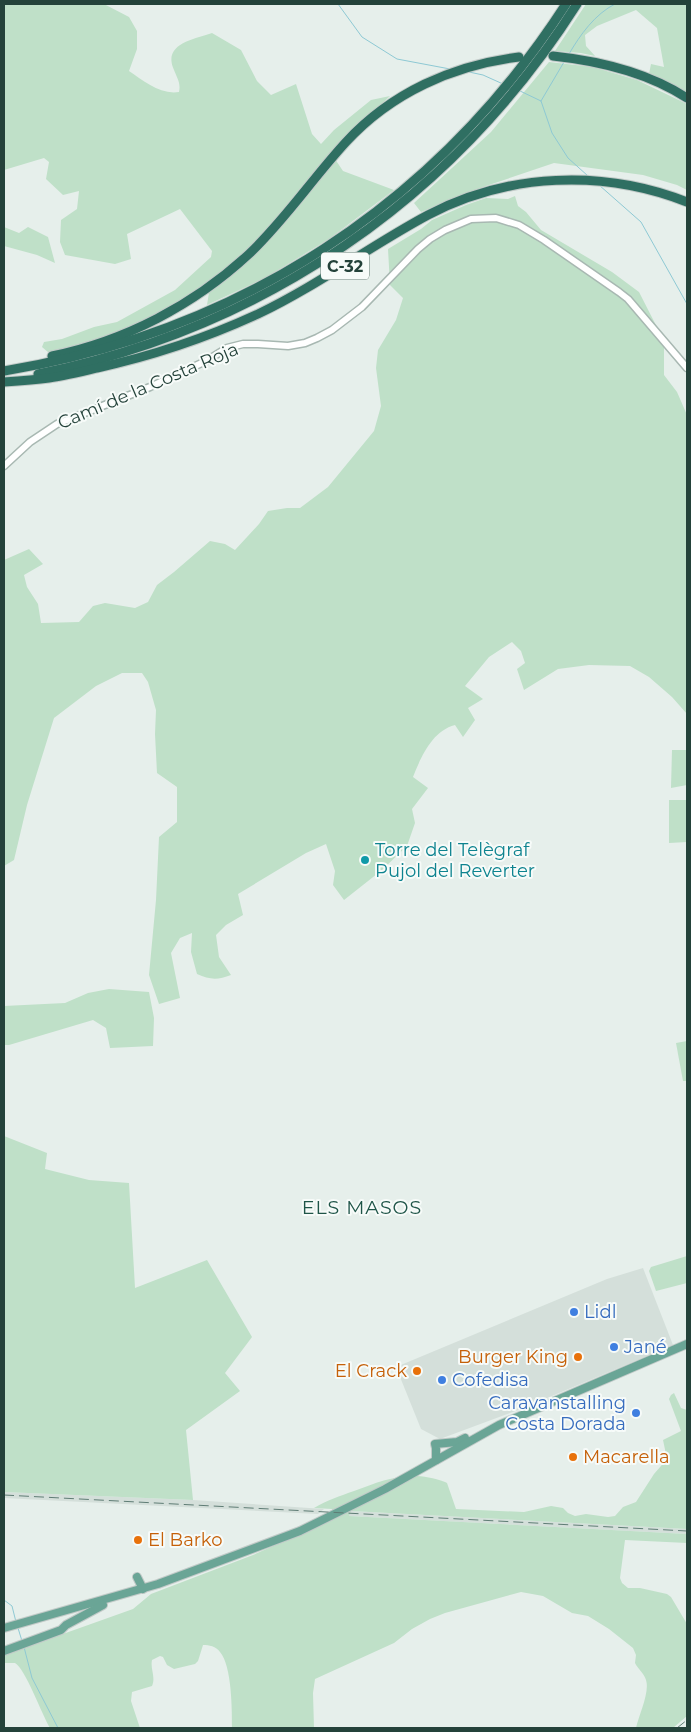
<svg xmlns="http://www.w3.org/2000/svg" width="691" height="1732" font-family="Montserrat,sans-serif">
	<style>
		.built { fill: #d4dfda }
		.green { fill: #bfe0c8 }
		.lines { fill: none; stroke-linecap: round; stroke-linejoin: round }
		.stream { stroke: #8ec9d4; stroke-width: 1 }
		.tertiary-casing { stroke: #a8b8b2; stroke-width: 9 }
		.primary-casing { stroke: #c2cac8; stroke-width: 10 }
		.motorway-casing { stroke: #c2cac8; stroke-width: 11 }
		.tertiary { stroke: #fff; stroke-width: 6 }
		.primary { stroke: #6aa596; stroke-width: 8 }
		.motorway { stroke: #2f6f62; stroke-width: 9 }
		.rail { stroke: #5f7d75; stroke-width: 1; stroke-dasharray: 10 5; stroke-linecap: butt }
		.culture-dot { fill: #0f9aa8; stroke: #f7fbf9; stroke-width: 2 }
		.shop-dot { fill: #3f7fe0; stroke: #f7fbf9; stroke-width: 2 }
		.food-dot { fill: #e8710a; stroke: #f7fbf9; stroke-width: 2 }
		.labels { text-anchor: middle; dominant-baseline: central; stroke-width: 4; stroke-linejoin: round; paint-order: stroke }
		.shield { fill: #f7fbf9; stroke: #637a73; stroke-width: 1 }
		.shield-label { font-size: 16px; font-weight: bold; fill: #24423a }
		.street-label { font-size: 18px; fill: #24423a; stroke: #f7fbf9 }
		.culture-label { font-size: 18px; fill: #0d838f; stroke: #f7fbf9; text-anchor: start }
		.shop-label { font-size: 18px; fill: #366cbe; stroke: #f7fbf9; text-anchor: start }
		.food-label { font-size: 18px; fill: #c56008; stroke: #f7fbf9; text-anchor: end }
		.neighbourhood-label { font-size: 19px; letter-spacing: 1px; fill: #1f5548; stroke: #f7fbf9 }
	</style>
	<rect width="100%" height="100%" fill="#e6efeb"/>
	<!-- built -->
	<g class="built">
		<polygon points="643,1268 673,1345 521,1409 440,1439 421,1429 396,1367 607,1279"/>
		<polygon points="4,1492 193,1500 324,1509 318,1514 4,1498"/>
		<polygon points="350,1511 687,1529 687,1534 349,1516"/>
	</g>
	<!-- green -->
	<g class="green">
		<path d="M 4,4 L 104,4 L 129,17 L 137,31 L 137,49 L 129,71 C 144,81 160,95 179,92 C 181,83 177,78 174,70 C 162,44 194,39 212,33 L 241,50 L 257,81 L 271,95 L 296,84 L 312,134 L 321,144 L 334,130 L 371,100 L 390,96 L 331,153 L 343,171 L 394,190 L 329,239 L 265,278 L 207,305 L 211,280 L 156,316 L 101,339 L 49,353 L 42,347 L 44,342 L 62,339 L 94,327 L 117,322 L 175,290 L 211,257 L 212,251 L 180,209 L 127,234 L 131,259 L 115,264 L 65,255 L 60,242 L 61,220 L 77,209 L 79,191 L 63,195 L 46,179 L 49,162 L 44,158 L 4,170 Z"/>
		<polygon points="586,4 687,4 687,94 676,86 649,74 651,64 664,67 657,28 636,10 597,26 585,35 586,46 595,56 581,53 555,51"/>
		<polygon points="549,62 593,67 637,80 687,104 687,190 677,185 643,175 554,163 486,186 421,212 414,203 491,132"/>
		<path d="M 515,196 L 518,206 L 526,212 L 541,230 L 612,272 L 639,292 L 664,341 L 664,375 L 677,392 L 687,415 L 687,714 L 672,697 L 649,677 L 630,666 L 589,665 L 558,669 L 524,690 L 517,669 L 525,663 L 521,651 L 512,642 L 489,657 L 465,686 L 483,699 L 468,708 L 475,720 L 463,737 L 455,725 C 432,731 421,757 413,777 L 428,788 L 412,809 L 415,823 L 407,846 L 382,870 L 344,900 L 333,885 L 335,871 L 326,844 L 306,853 L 238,894 L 243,915 L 226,925 L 216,935 L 219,957 L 231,975 C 218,980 210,980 197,974 L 191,952 L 192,933 L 180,938 L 171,953 L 180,998 L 159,1004 L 149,975 L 156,900 L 159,837 L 177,822 L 177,787 L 157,773 L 155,734 L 156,710 L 148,682 L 142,673 L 122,673 L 96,686 L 54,718 L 27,805 L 14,860 L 4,866 L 4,560 L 29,549 L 43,564 L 24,575 L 27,587 L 38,604 L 41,623 L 79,622 L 93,606 L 105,603 L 135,608 L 148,602 L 157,585 L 174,572 L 210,541 L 225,544 L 235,550 L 259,524 L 268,511 L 287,508 L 300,508 L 328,487 L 374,431 L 381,406 L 376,368 L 378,350 L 396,320 L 403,298 L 390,285 L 388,249 L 421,229 L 432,220 L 466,205 L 486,198 L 508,199 Z"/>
		<polygon points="4,227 19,233 28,227 48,237 55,263 37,255 4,246"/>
		<polygon points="672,750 687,750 687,785 671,788"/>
		<polygon points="669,800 687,800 687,842 669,843"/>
		<polygon points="109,989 149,992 154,1018 153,1046 110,1048 106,1028 93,1020 9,1045 4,1045 4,1006 65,1003 88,993"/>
		<polygon points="687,1041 687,1081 683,1081 676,1043"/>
		<polygon points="4,1136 47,1153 45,1169 89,1180 129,1183 135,1288 207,1260 252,1337 225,1373 240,1391 186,1430 193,1500 4,1492"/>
		<polygon points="687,1256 687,1283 656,1291 649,1271 651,1267"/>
		<path d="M 674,1393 L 681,1408 L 687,1410 L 687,1529 L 351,1511 L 349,1516 L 687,1534 L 687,1543 L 625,1540 L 620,1578 L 622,1583 L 628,1588 L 640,1588 L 667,1594 L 671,1597 L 687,1624 L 687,1716 L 673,1728 L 636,1728 C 639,1715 650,1692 646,1680 C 644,1673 638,1669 635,1663 L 636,1655 L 633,1648 L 609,1629 L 588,1616 L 572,1613 L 543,1596 L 521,1592 L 445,1613 L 430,1619 L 412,1629 L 394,1643 L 315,1679 L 313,1693 L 314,1728 L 232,1728 C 232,1710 232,1666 220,1652 C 216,1646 209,1645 203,1645 L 198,1661 L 195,1664 L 174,1669 L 167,1665 L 163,1657 L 160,1656 L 152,1660 C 150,1669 156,1677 152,1686 L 132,1692 L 131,1701 L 140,1728 L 50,1728 C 42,1715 25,1668 15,1663 L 4,1663 L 4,1655 L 133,1609 L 151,1594 L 253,1555 L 336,1518 L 332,1509 L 314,1508 C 327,1500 340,1496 354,1491 C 385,1479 411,1469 445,1482 L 447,1483 L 456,1509 L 524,1512 L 551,1506 L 563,1508 L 568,1513 L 575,1516 L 586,1514 L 608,1517 L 615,1516 L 623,1507 L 636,1502 L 654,1474 L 667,1459 L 663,1440 L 681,1431 L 669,1399 L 671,1395 Z"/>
	</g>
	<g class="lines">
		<!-- stream -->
		<g class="stream">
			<polyline points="338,4 362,37 397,59 450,69"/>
			<path d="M 569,54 C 580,35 595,14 615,4"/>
			<polyline points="469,72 483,75 503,84"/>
			<polyline points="518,90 541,101 552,133 568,158 588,176"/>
			<polyline points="541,101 564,62"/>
			<polyline points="599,185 641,222 687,304"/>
			<polyline points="4,1600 12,1606 16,1622"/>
			<polyline points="18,1628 22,1641"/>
			<polyline points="24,1647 32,1678 58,1728"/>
		</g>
		<defs>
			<polyline id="tertiary" points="4,466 30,442 57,424 150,387 206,361 227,348 243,344 258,344 288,346 305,343 317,338 332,330 362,307 418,249 430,239 445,230 471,219 496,218 519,225 544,240 619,292 628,299 687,368"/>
			<g id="primary">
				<polyline points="436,1460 436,1448 435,1444 457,1442 465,1438"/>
				<polyline points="137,1577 143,1589"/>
				<polyline points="4,1628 158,1584 300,1531 385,1489 499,1425 687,1344"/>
				<polyline points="4,1651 61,1630 66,1625 103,1605"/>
			</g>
			<g id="motorway">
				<path d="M 553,56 C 600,61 647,72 687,98"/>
				<path d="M 52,356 C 125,341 194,305 249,254 C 285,220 312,179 346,142 C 391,93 453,65 519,57"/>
				<path d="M 4,371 C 239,332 436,205 566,4"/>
				<path d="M 38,374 C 264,328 453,199 577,4"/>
				<path d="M 4,382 C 19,381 34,380 49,378 C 65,376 81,372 97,368 C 152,356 206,338 258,314 C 317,286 370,246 428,215 C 508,173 603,169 687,202"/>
			</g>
		</defs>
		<!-- tertiary casing -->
		<use href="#tertiary" class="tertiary-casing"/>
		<!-- primary casing -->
		<use href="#primary" class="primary-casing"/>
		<!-- motorway casing -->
		<use href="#motorway" class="motorway-casing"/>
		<!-- tertiary -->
		<use href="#tertiary" class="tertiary"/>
		<!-- primary -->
		<use href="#primary" class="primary"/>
		<!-- motorway -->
		<use href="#motorway" class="motorway"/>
		<!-- rail -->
		<g class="rail">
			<polyline points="4,1495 687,1531"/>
			<polyline points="677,1728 687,1720"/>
		</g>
	</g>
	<!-- markers -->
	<circle class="culture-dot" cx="365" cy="860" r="5"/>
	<g class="shop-dot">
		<circle cx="574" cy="1312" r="5"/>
		<circle cx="614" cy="1347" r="5"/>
		<circle cx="442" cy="1380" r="5"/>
		<circle cx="636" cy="1413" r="5"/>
	</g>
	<g class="food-dot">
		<circle cx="578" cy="1357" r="5"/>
		<circle cx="417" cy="1371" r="5"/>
		<circle cx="573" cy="1457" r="5"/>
		<circle cx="138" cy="1540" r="5"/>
	</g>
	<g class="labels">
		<!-- shield labels -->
		<rect class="shield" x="321" y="252.5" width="48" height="27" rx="4"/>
		<g class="shield-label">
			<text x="345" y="266">C-32</text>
		</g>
		<!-- street labels -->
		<g class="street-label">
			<text transform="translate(148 386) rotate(-23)">Camí de la Costa Roja</text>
		</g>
		<!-- culture labels -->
		<g class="culture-label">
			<text x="375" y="850">Torre del Telègraf<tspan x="375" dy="21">Pujol del Reverter</tspan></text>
		</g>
		<!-- shop labels -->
		<g class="shop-label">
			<text x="584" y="1312">Lidl</text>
			<text x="624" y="1347">Jané</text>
			<text x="452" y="1380">Cofedisa</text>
			<text x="626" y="1403" text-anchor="end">Caravanstalling<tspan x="626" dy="21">Costa Dorada</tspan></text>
		</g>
		<!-- food labels -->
		<g class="food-label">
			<text x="568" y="1357">Burger King</text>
			<text x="407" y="1371">El Crack</text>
			<text x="583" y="1457" text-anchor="start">Macarella</text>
			<text x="148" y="1540" text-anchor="start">El Barko</text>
		</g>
		<!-- neighbourhood labels -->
		<g class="neighbourhood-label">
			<text x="362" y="1207">ELS MASOS</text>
		</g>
	</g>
	<!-- border -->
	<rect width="691" height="1732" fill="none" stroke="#24423a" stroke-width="10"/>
</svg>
